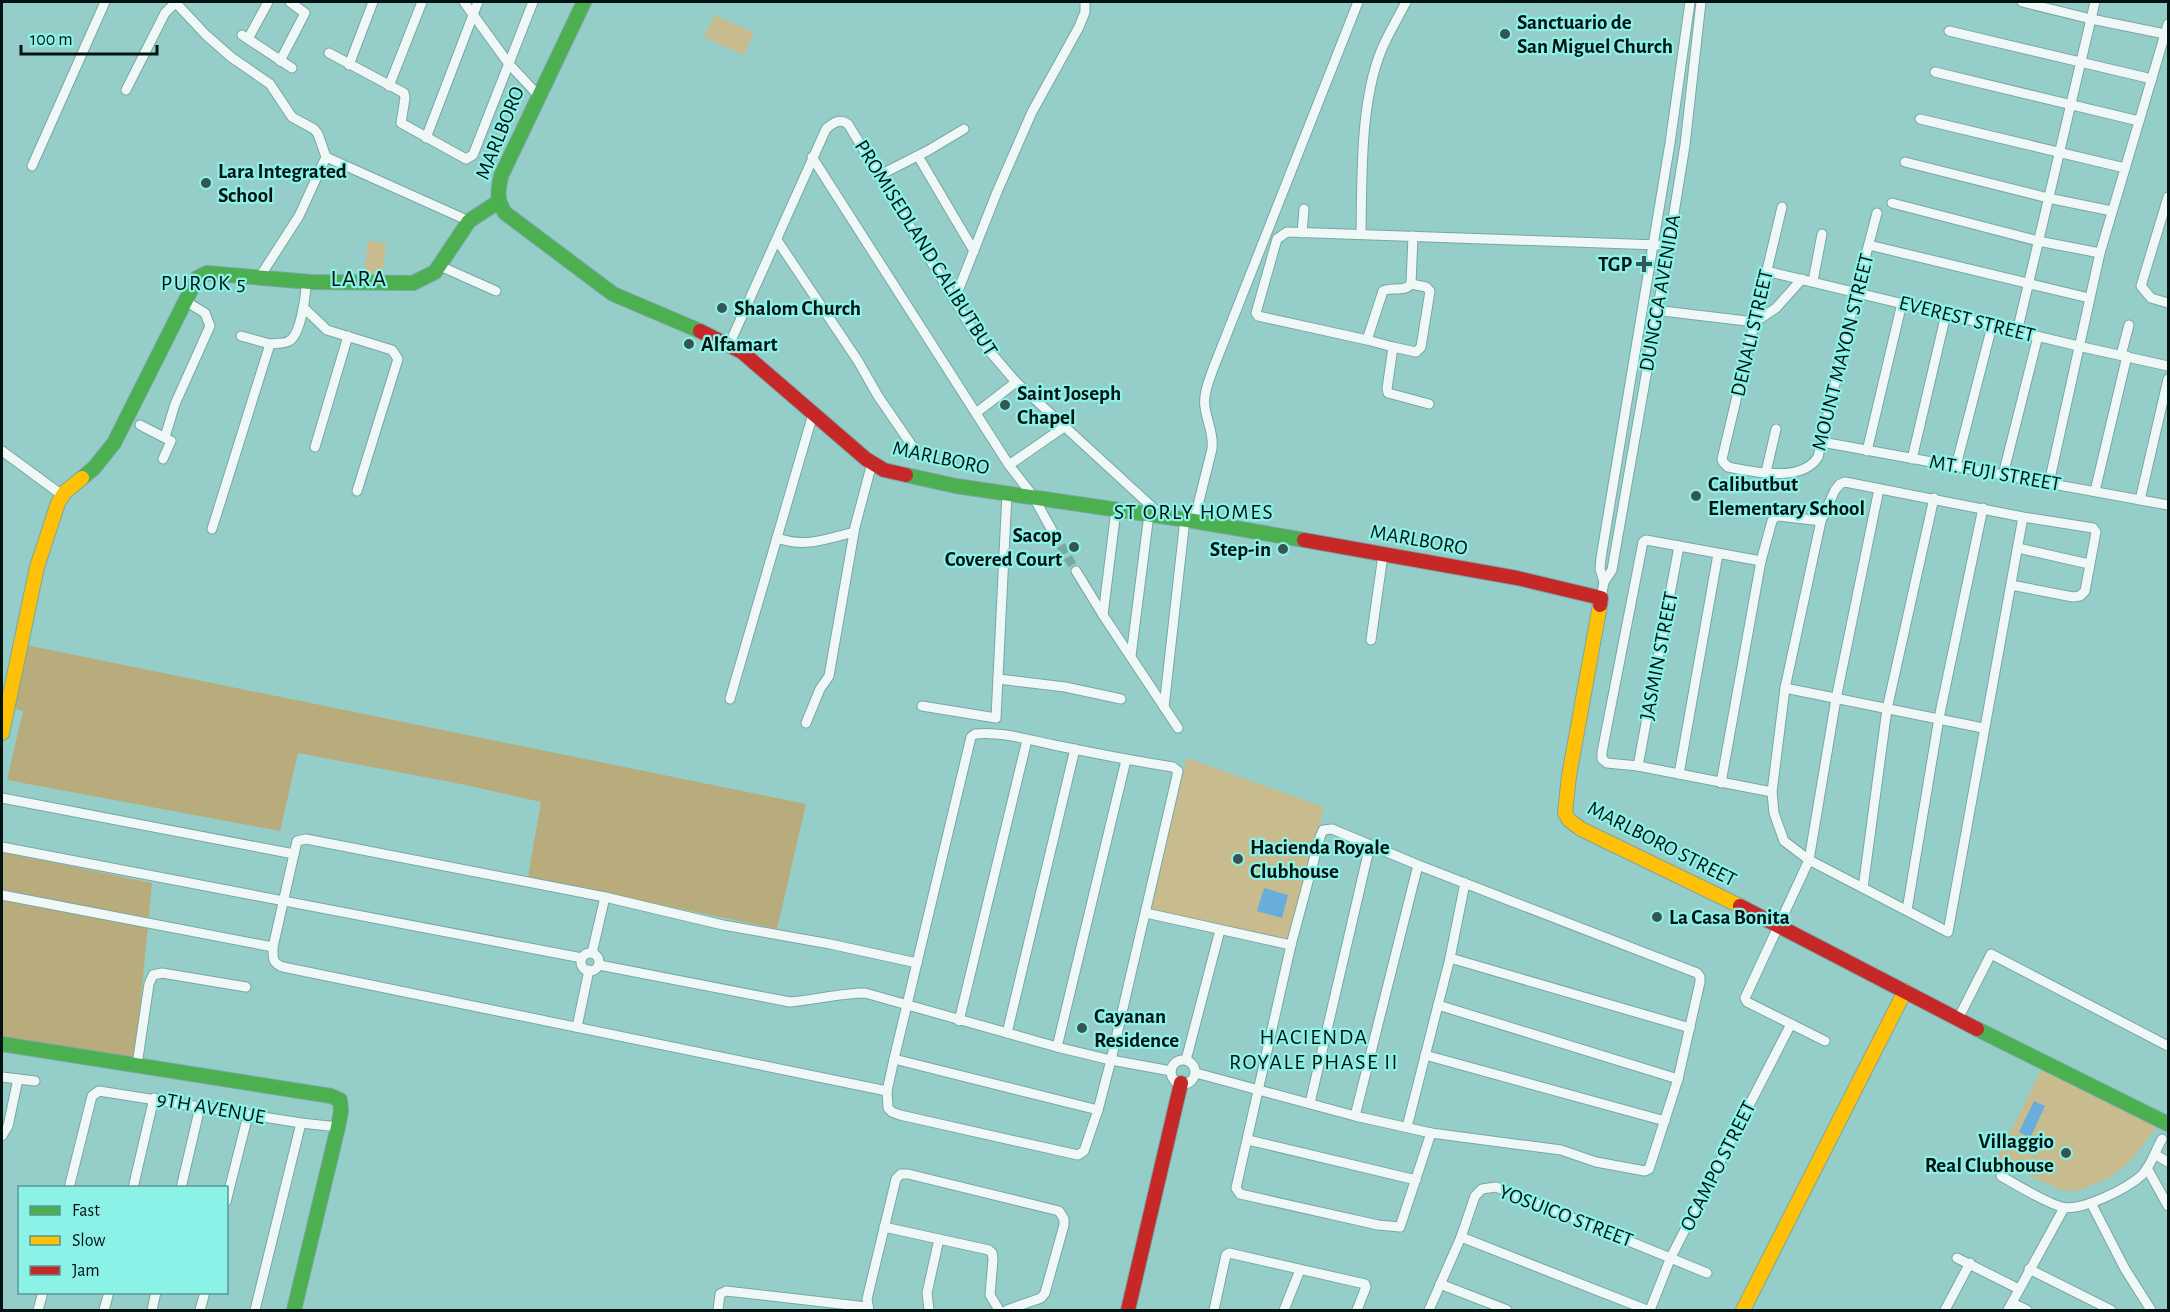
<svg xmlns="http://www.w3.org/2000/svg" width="2170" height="1312" font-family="'Alegreya Sans',sans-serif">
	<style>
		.green { fill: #c8bb8d }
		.forest { fill: #b8ab7c }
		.water { fill: #67aedc }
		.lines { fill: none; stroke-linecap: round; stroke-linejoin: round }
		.street-tunnel { stroke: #77a9a4; stroke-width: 9; stroke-dasharray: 9 4.5; stroke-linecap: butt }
		.street-casing { stroke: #79a7a3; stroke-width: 11 }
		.fast-casing { stroke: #79a7a3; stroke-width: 16 }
		.slow-casing { stroke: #79a7a3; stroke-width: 16 }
		.jam-casing { stroke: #79a7a3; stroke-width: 16 }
		.street { stroke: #eff8f7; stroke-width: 9 }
		.fast { stroke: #4caf50; stroke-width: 14 }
		.slow { stroke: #ffc107; stroke-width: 14 }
		.jam { stroke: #c62828; stroke-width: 14 }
		.poi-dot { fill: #355552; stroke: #8cf2e8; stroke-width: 2 }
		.labels { text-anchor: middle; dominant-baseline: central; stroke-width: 4.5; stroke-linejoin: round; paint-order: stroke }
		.poi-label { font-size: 21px; font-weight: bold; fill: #011412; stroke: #8cf2e8; text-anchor: start }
		.street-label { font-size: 21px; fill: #011412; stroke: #8cf2e8 }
		.neighbourhood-label { font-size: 22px; letter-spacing: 1.5px; fill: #011412; stroke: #8cf2e8 }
		.quarter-label { font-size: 24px; letter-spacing: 1.5px; fill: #011412; stroke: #8cf2e8 }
	</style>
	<rect width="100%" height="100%" fill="#95cec8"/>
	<!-- green -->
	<g class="green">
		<polygon points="715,15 754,33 744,55 704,37"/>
		<polygon points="368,241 386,243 382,279 364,277"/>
		<polygon points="1187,758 1324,807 1287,947 1147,914"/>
		<polygon points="2043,1067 2161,1122 2129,1162 2110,1177 2078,1191 2061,1190 1996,1160"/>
	</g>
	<!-- forest -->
	<g class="forest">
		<polygon points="26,645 806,804 777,929 528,877 541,802 466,785 298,753 280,831 7,780 23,711 11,707"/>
		<polygon points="2,852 152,883 135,1061 2,1041"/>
	</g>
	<!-- water -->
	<g class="water">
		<polygon points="1264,888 1288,895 1282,918 1257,911"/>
		<polygon points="2034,1101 2045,1106 2030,1138 2019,1132"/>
	</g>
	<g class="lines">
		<!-- street-tunnel -->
		<polyline class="street-tunnel" points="1054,534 1076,571"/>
		<defs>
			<g id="street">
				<polyline points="175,2 206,35 231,57 270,84 292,117 314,129 318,134 326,157 299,216 259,278"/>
				<polyline points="464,2 509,64 538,95"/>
				<polyline points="2022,2 2091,19 2165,34"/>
				<polyline points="1949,31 2152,79"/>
				<polyline points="242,35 292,68"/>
				<polyline points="248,39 268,2"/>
				<polyline points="329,53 404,93 405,98 401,123 466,159 473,155 533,2"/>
				<polyline points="280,61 305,13 290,2"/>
				<polyline points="349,65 373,2"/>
				<polyline points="1935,72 2139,121"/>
				<polyline points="389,86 422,2"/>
				<polyline points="126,90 165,13 176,2"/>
				<polyline points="1920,119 2125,168"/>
				<polyline points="426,138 478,2"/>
				<polyline points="918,156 974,251"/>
				<polyline points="326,157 469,221"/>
				<polyline points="812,157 1009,465 1033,496 1054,534"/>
				<polyline points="1905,162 2048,198 2112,211"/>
				<polyline points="32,166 105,2"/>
				<polyline points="878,176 929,150 964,129"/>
				<polyline points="2168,197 2141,286 2151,298 2168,303"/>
				<polyline points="1892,203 2038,241 2100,253"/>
				<path d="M 1782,207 L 1722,459 L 1723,462 L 1728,467 C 1754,472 1802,483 1818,457 L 1859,281 L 1877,213"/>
				<polyline points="1302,233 1304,209"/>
				<path d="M 1361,234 C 1362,178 1360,103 1381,51 C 1388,34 1398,18 1406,2"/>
				<path d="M 1413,236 L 1411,284 C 1403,293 1392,286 1383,291 L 1367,340 L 1393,347 L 1387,389 L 1388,393 L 1429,404"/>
				<polyline points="777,240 858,361 878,396 915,450"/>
				<polyline points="1869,245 2089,298"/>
				<polyline points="440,266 496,291"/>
				<polyline points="1766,271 2078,346 2168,366"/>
				<polyline points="1813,281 1822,234"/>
				<polyline points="954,301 997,192 1032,112 1079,27 1085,12 1085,2"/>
				<polyline points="304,308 327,330 392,350 398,359 357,491"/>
				<polyline points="1654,310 1755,322 1776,308 1802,279"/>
				<polyline points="2017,332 2095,2"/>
				<polyline points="241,336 270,344"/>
				<polyline points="1367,340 1258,316 1256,313 1277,239 1287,232 1658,245"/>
				<path d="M 729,345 L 826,129 C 833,123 839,118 848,124 L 975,334 L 1016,382 L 1162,516"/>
				<polyline points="1393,347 1416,352 1421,347 1430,291 1426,287 1411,284"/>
				<polyline points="2121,355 2129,325"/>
				<polyline points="976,413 1016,382"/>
				<polyline points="140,425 171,441 163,459"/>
				<polyline points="165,437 175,404 210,326 205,313 185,301"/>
				<polyline points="1822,442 2168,505"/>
				<polyline points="315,447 348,336"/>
				<polyline points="2,451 62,495"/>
				<polyline points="1867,451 1902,303"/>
				<polyline points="1912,459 1946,314"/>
				<polyline points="1009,465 1064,427"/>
				<polyline points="1956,466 1992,326"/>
				<polyline points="1766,472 1776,429"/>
				<polyline points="2003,475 2038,336"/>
				<polyline points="2049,483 2100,253 2168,24"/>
				<polyline points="2095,491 2127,356"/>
				<polyline points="2140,500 2168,379"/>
				<path d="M 1194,521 L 1212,449 C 1214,434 1207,422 1205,407 C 1203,394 1209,381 1213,369 L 1358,2"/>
				<path d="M 212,529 L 270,344 C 276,343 284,344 289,341 C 301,335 306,294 306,282"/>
				<path d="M 777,538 C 806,548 826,539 854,532"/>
				<polyline points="2018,548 2089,564"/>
				<polyline points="1761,561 1646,540 1643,542 1602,752 1602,759 1607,763 1638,766 1772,792"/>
				<polyline points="1076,571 1103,615 1178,728"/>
				<polyline points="1604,582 1600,569 1601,558 1670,143 1690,2"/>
				<polyline points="2011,585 2073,597 2080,596 2085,591 2096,532 2093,528 2023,517 1845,482 1840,484 1835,490 1821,521 1785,688 1772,792 1774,813 1784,841 1809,860 1948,932 2023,517"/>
				<polyline points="1601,598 1604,582 1612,570 1669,244 1685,145 1701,2"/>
				<polyline points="1103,615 1116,510"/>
				<polyline points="1371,640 1383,555"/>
				<polyline points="1131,656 1149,514"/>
				<polyline points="998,679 1065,687 1121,699"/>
				<polyline points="1785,688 1983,728"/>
				<polyline points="730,699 813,414"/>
				<polyline points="922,706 996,718 1007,493"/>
				<polyline points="1164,707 1185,519"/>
				<polyline points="806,723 820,689 829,676 855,527 872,463"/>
				<path d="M 975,734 C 1001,731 1029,740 1054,745 C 1093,753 1133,761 1173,767 L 1178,771 L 1111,1060 L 1098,1110 L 1084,1151 L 1078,1155 L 900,1115 L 892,1112 L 888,1108 L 887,1091 L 894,1059 L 971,737 Z"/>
				<polyline points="1638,766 1679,546"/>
				<polyline points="1679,774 1718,554"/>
				<polyline points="1721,783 1761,561 1772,521 1775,517 1779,516 1821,521"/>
				<polyline points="2,798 294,854 297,841 306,839 605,897 723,925 830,944 917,963"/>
				<polygon points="1332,829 1418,865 1697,973 1700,977 1700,982 1678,1079 1649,1169 1645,1171 1596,1162 1561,1150 1431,1133 1400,1227 1378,1225 1240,1194 1236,1188 1291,945 1320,837 1323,830"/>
				<polyline points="2,847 582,958"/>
				<polyline points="1863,888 1887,709 1934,498"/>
				<path d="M 2,895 L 273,947 C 273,958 272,963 283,967 L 887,1091"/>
				<polyline points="1907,910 1939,718 1983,508"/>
				<polyline points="1146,913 1291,945"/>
				<polyline points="273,947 294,854"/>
				<polyline points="592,953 605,897"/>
				<circle cx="590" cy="962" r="9"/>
				<polyline points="1450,958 1690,1028"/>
				<path d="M 599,965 L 790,1002 C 816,1000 840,993 865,993 L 1057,1047 L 1111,1060 L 1171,1071"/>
				<polyline points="1438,1005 1678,1079"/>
				<polyline points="1958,1019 1991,954 2168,1046"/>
				<polyline points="959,1021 1027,740"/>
				<polyline points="577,1027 589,970"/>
				<polyline points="1007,1033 1075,749"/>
				<polyline points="1825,1041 1747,1002 1745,998 1809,860 1836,699 1879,489"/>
				<polyline points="1057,1047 1126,760"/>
				<polyline points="1425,1055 1665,1121"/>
				<polyline points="894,1059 1098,1110"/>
				<polyline points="1186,1060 1220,930"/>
				<circle cx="1183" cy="1072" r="12"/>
				<polyline points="137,1065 149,984 153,975 162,973 246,987"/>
				<polyline points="1196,1073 1355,1116 1431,1133"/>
				<polyline points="2,1077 35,1081"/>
				<polyline points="1310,1103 1370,845"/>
				<polyline points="1355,1116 1418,865"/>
				<polyline points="1407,1127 1450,958 1465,883"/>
				<polyline points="2,1136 8,1126 18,1079"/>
				<polyline points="1248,1140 1416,1180"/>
				<polyline points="2156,1155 2168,1162"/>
				<polyline points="2147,1168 2168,1206"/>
				<path d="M 2001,1176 C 2017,1185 2046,1203 2062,1207 C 2081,1212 2128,1188 2142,1175 C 2152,1164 2155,1151 2162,1139"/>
				<polyline points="69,1188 92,1096 99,1091 301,1123 338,1127"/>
				<polyline points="133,1188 154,1098"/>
				<polyline points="181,1188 200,1107"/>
				<polyline points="226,1202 248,1115"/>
				<polyline points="2091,1203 2125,1269 2151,1310"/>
				<polyline points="884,1227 989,1250 992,1253 993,1259 990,1295 999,1310"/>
				<polyline points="1461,1237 1647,1310"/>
				<polyline points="1957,1258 2019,1289"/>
				<polyline points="2029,1269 2111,1310"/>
				<polyline points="1440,1284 1507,1310"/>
				<polyline points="2012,1303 2027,1310"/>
				<polyline points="38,1310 43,1292"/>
				<polyline points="104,1310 109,1292"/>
				<polyline points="152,1310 156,1292"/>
				<polyline points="200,1310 205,1292"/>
				<polyline points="255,1310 301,1123"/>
				<polyline points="718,1310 720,1294 726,1291 867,1307"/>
				<polyline points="869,1310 867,1299 896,1179 901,1174 908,1174 1059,1211 1064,1219 1064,1225 1045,1293 1041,1298 1007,1310"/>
				<polyline points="929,1310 927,1293 939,1239"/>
				<polyline points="1214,1310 1226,1255 1229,1253 1365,1284 1366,1287 1357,1310"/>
				<polyline points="1284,1310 1300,1270"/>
				<polyline points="1429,1310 1461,1237 1475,1196 1482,1189 1496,1187 1707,1273"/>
				<polyline points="1650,1310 1671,1257 1791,1024"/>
				<polyline points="1945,1310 1970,1263"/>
				<polyline points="2008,1310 2064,1208"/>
			</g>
			<g id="fast">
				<path d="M 584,2 L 501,176 C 498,192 496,199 505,213 L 613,294 L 700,331"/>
				<polyline points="906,475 956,486 1194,521 1304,540"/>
				<polyline points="82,478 94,468 114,443 197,278 207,273 310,282 413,283 435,272 469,221 498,202"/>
				<polyline points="1977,1029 2168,1124"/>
				<polyline points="2,1044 331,1096 340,1100 341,1111 338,1127 294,1310"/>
			</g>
			<g id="slow">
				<polyline points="1600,605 1569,776 1565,813 1569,820 1581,829 1740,906"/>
				<polyline points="2,733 37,567 58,503 65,492 82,478"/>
				<polyline points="1743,1310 1905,991"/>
			</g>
			<g id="jam">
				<polyline points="700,331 742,352 866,459 884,470 906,475"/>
				<polyline points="1304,540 1517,578 1601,598 1600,605"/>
				<polyline points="1740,906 1977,1029"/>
				<polyline points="1128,1310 1181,1083"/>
			</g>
		</defs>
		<!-- street casing -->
		<use href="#street" class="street-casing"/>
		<!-- fast casing -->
		<use href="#fast" class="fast-casing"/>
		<!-- slow casing -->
		<use href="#slow" class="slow-casing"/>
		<!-- jam casing -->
		<use href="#jam" class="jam-casing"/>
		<!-- street -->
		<use href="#street" class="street"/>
		<!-- fast -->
		<use href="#fast" class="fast"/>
		<!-- slow -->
		<use href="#slow" class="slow"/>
		<!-- jam -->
		<use href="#jam" class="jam"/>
	</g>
	<!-- markers -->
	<g class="poi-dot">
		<circle cx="1505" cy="34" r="6"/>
		<circle cx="206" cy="183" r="6"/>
		<path d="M1641 255h6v6h6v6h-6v6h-6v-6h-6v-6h6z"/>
		<circle cx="722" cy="308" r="6"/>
		<circle cx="689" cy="344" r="6"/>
		<circle cx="1005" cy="405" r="6"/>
		<circle cx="1696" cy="496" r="6"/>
		<circle cx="1074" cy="547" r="6"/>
		<circle cx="1283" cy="549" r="6"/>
		<circle cx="1238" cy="859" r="6"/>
		<circle cx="1657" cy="917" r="6"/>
		<circle cx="1082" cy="1028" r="6"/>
		<circle cx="2066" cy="1153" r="6"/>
	</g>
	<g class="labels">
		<!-- poi labels -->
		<g class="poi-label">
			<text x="1517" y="22">Sanctuario de<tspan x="1517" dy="24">San Miguel Church</tspan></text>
			<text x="218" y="171">Lara Integrated<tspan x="218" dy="24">School</tspan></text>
			<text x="1632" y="264" text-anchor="end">TGP</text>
			<text x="734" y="308">Shalom Church</text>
			<text x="701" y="344">Alfamart</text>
			<text x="1017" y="393">Saint Joseph<tspan x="1017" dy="24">Chapel</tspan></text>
			<text x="1708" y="484">Calibutbut<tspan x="1708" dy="24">Elementary School</tspan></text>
			<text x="1062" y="535" text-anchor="end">Sacop<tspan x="1062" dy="24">Covered Court</tspan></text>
			<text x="1271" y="549" text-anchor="end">Step-in</text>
			<text x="1250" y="847">Hacienda Royale<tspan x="1250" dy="24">Clubhouse</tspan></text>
			<text x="1669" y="917">La Casa Bonita</text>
			<text x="1094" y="1016">Cayanan<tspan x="1094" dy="24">Residence</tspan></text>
			<text x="2054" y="1141" text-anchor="end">Villaggio<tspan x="2054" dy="24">Real Clubhouse</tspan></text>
		</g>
		<!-- street labels -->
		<g class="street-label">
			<text transform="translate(500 133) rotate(-68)">MARLBORO</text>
			<text transform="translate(926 248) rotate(58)">PROMISEDLAND CALIBUTBUT</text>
			<text transform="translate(1660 293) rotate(-80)">DUNGCA AVENIDA</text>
			<text transform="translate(1967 319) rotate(14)">EVEREST STREET</text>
			<text transform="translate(1752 333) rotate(-77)">DENALI STREET</text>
			<text transform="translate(1843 352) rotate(-76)">MOUNT MAYON STREET</text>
			<text transform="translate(941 458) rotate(12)">MARLBORO</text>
			<text transform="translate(1995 473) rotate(10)">MT. FUJI STREET</text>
			<text transform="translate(1419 540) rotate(10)">MARLBORO</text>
			<text transform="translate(1659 656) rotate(-79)">JASMIN STREET</text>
			<text transform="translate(1662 844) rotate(27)">MARLBORO STREET</text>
			<text transform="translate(211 1108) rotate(10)">9TH AVENUE</text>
			<text transform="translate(1718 1166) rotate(-63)">OCAMPO STREET</text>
			<text transform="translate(1566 1216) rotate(21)">YOSUICO STREET</text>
		</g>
		<!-- neighbourhood labels -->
		<g class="neighbourhood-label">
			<text x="204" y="283">PUROK 5</text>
			<text x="1194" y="512">ST ORLY HOMES</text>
			<text x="1314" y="1037">HACIENDA<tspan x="1314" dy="25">ROYALE PHASE II</tspan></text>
		</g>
		<!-- quarter labels -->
		<g class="quarter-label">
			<text x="359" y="279">LARA</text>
		</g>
	</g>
	<!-- border -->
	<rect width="2170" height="1312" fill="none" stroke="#011412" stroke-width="6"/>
	<!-- legend -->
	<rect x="18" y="1186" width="210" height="108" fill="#8cf2e8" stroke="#549992" stroke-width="1.5"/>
	<rect x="30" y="1206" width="30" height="9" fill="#4caf50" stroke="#549992" stroke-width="1.5"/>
	<text x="72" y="1216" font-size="18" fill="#011412">Fast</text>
	<rect x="30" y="1236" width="30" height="9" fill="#ffc107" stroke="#549992" stroke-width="1.5"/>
	<text x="72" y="1246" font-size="18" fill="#011412">Slow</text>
	<rect x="30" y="1266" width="30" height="9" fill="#c62828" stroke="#549992" stroke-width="1.5"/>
	<text x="72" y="1276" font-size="18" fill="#011412">Jam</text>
	<!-- scale -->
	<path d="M21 45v9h136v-9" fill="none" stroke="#011412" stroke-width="3"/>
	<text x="30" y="45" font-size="18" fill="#011412" stroke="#8cf2e8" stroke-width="4.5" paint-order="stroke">100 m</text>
</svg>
